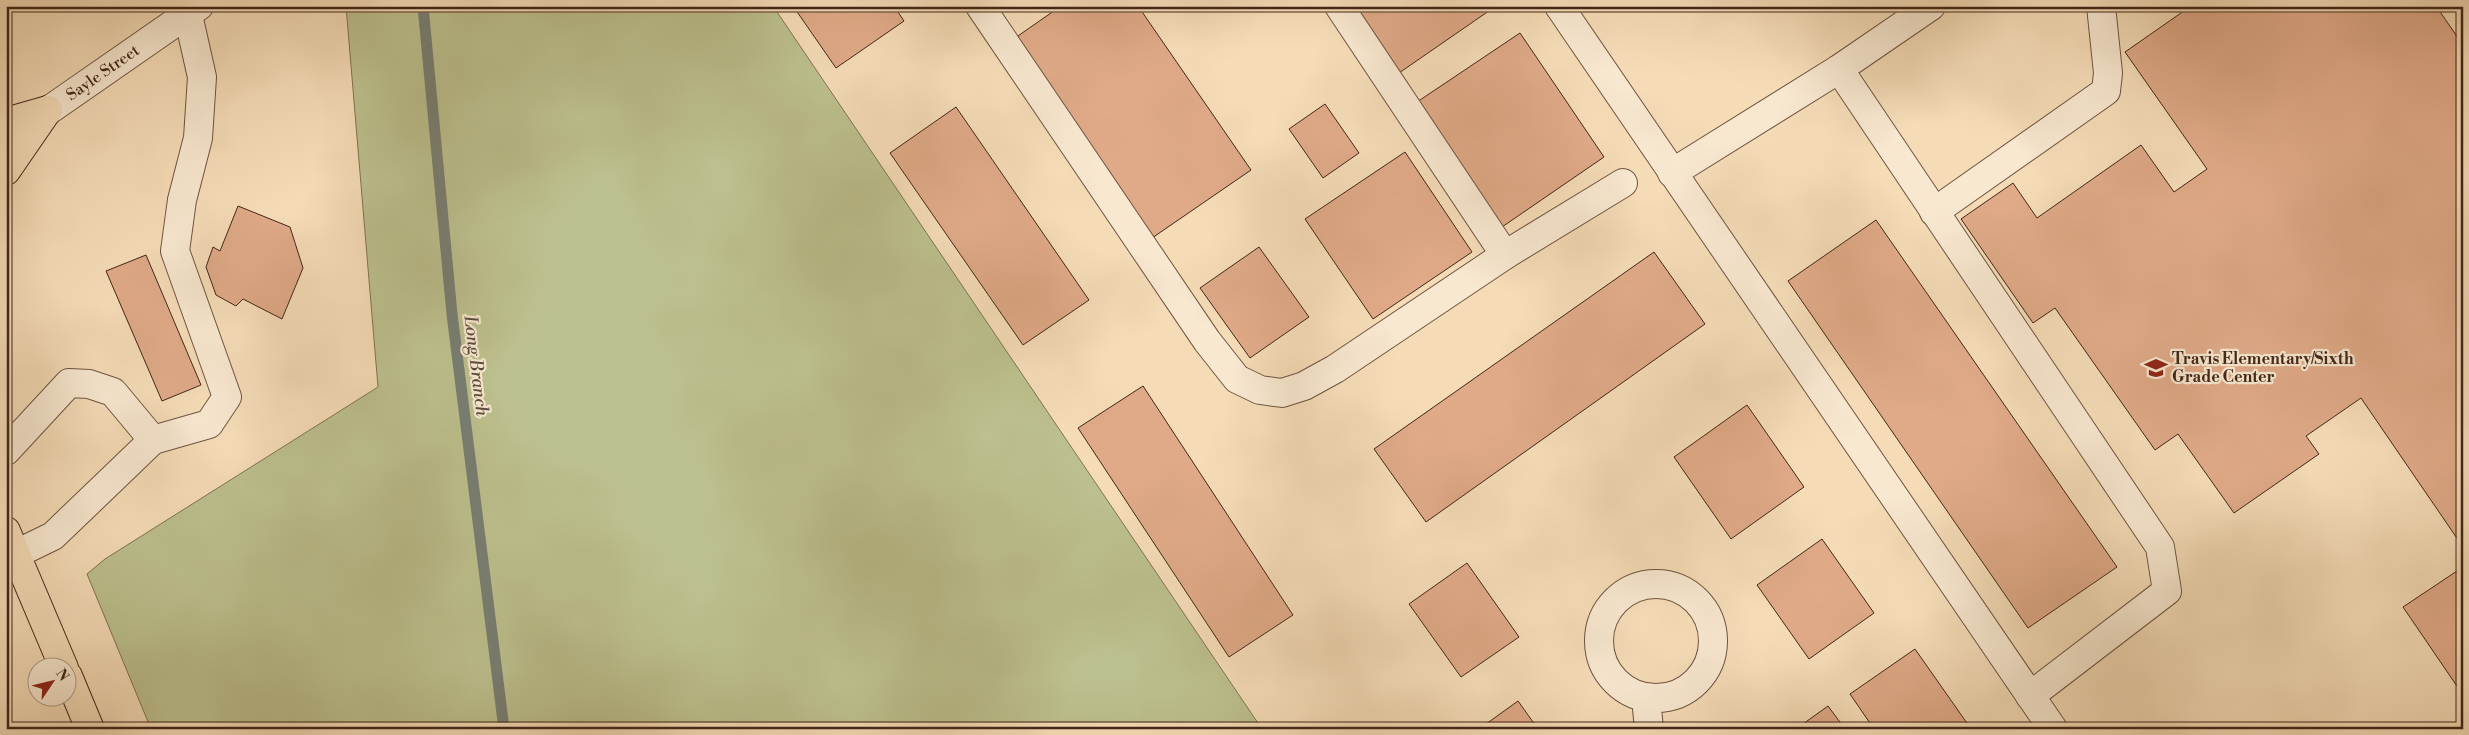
<svg xmlns="http://www.w3.org/2000/svg" width="2469" height="735" font-family="'Libre Bodoni',serif">
	<style>
		.green { fill: #bcc08e; stroke: #7f7353 }
		.lines { fill: none; stroke-linecap: round; stroke-linejoin: round }
		.stream { stroke: #787f73; stroke-width: 11 }
		.building { fill: #e0aa88; stroke: #422618 }
		.minor-casing { stroke: #6f5440; stroke-width: 30 }
		.highway-casing { stroke: #422618; stroke-width: 30 }
		.minor { stroke: #f8e8d0; stroke-width: 28 }
		.highway { stroke: #f5dcb7; stroke-width: 28 }
		.labels { text-anchor: middle; dominant-baseline: central; stroke-width: 4.5; stroke-linejoin: round; paint-order: stroke }
		.street-label { font-size: 16px; fill: #422618; stroke: #f8e8d0 }
		.poi-label { font-size: 16px; font-weight: bold; fill: #422618; stroke: #f8e8d0; text-anchor: start }
		.water-label { font-size: 18px; font-style: italic; fill: #584b3e; stroke: #f8e8d0 }
	</style>
	<rect width="100%" height="100%" fill="#f5dcb7"/>
	<filter id="stains"><feTurbulence type="fractalNoise" baseFrequency=".004" numOctaves="4"/><feColorMatrix values="0 0 0 0 .2 0 0 0 0 .09 0 0 0 0 .02 0 0 0 .5 -.17"/></filter>
	<radialGradient id="worn" r=".72"><stop offset=".6" stop-color="#630" stop-opacity="0"/><stop offset="1" stop-color="#630" stop-opacity=".3"/></radialGradient>
	<!-- green -->
	<polygon class="green" points="346,6 773,6 1262,729 151,729 87,574 105,559 378,387"/>
	<g class="lines">
		<!-- stream -->
		<polyline class="stream" points="423,6 452,314 504,729"/>
	</g>
	<!-- building -->
	<g class="building">
		<polygon points="793,6 894,6 904,21 836,68"/>
		<polygon points="1061,6 1138,6 1251,170 1152,238 1015,38"/>
		<polygon points="1354,6 1496,6 1399,73"/>
		<polygon points="2191,6 2436,6 2463,45 2463,547 2361,398 2306,436 2319,454 2234,513 2178,434 2155,450 2055,308 2033,323 1961,219 2013,183 2037,218 2141,145 2174,192 2207,169 2125,52"/>
		<polygon points="1520,33 1604,157 1502,227 1417,102"/>
		<polygon points="1325,104 1359,153 1323,178 1289,129"/>
		<polygon points="956,107 1089,300 1023,345 890,153"/>
		<polygon points="1405,152 1472,252 1373,319 1305,219"/>
		<polygon points="238,206 290,227 303,268 282,319 243,299 236,306 216,295 206,267 213,247 220,251"/>
		<polygon points="1876,220 2117,567 2028,628 1788,281"/>
		<polygon points="1259,247 1309,317 1250,358 1200,288"/>
		<polygon points="1654,252 1705,324 1426,522 1374,449"/>
		<polygon points="146,255 201,385 162,401 106,271"/>
		<polygon points="1143,386 1293,615 1229,657 1078,428"/>
		<polygon points="1747,405 1804,487 1731,539 1674,457"/>
		<polygon points="1822,539 1874,613 1809,659 1757,585"/>
		<polygon points="1467,563 1519,637 1461,677 1409,604"/>
		<polygon points="2463,567 2463,695 2403,607"/>
		<polygon points="1915,649 1969,726 1964,729 1874,729 1850,694"/>
		<polygon points="1518,701 1538,729 1479,729"/>
		<polygon points="1828,706 1845,729 1796,729"/>
	</g>
	<g class="lines">
		<defs>
			<g id="minor">
				<polyline points="980,6 1207,341 1237,379 1260,390 1282,393 1304,386 1335,369 1505,255 1623,183"/>
				<polyline points="1339,6 1505,255"/>
				<polyline points="1559,6 2053,729"/>
				<polyline points="1839,69 2160,547 2167,591 2030,696"/>
				<path id="s1" d="M 6,140 L 199,6"/>
				<polyline points="1672,173 1839,69 1931,6"/>
				<polyline points="1934,212 2106,91 2108,73 2101,6"/>
				<polyline points="6,451 69,383 89,384 113,392 153,440"/>
				<polyline points="16,554 53,536 153,440 209,424 227,397 175,251 182,200 198,138 202,77 186,6"/>
				<circle cx="1656" cy="641" r="57"/>
				<polyline points="1646,698 1649,729"/>
			</g>
			<g id="highway">
				<polyline points="6,122 48,110"/>
				<polyline points="6,171 48,110"/>
				<polyline points="6,531 64,668"/>
				<polyline points="68,676 90,729"/>
			</g>
		</defs>
		<!-- minor casing -->
		<use href="#minor" class="minor-casing"/>
		<!-- highway casing -->
		<use href="#highway" class="highway-casing"/>
		<!-- minor -->
		<use href="#minor" class="minor"/>
		<!-- highway -->
		<use href="#highway" class="highway"/>
	</g>
	<!-- icons -->
	<defs>
		<symbol id="school-bare" viewBox="-9 -9 18 18"><path d="M0-5L7-2L0 1L-7-2ZM-4 1L0 2.5L4 1V4Q0 6-4 4Z" fill="#8f2418" stroke="#f8e8d0" stroke-width="2.5" paint-order="stroke"/></symbol>
	</defs>
	<g fill-rule="evenodd">
		<use href="#school-bare" x="2140" y="352" width="32" height="32"/>
	</g>
	<g class="labels">
		<!-- street labels -->
		<g class="street-label">
			<text stroke="none"><textPath href="#s1" startOffset="118">Sayle Street</textPath></text>
		</g>
		<!-- poi labels -->
		<g class="poi-label">
			<text x="2172" y="359">Travis Elementary/Sixth<tspan x="2172" dy="18">Grade Center</tspan></text>
		</g>
		<!-- water labels -->
		<g class="water-label">
			<text transform="translate(476 366) rotate(83)">Long Branch</text>
		</g>
	</g>
	<!-- margin -->
	<rect width="2469" height="735" fill="none" stroke="#f5dcb7" stroke-width="25"/>
	<rect x="8" y="8" width="2454" height="720" fill="none" stroke="#422618" stroke-width="2.5"/>
	<rect x="12" y="12" width="2444" height="710" fill="none" stroke="#422618"/>
	<!-- north arrow -->
	<g transform="translate(52 682) rotate(55)"><circle r="24" fill="#f8e8d0" stroke="#af9a86"/>
	<path d="M0-4L9 19L0 12L-9 19Z" fill="#8f2418"/>
	<text y="-8" font-size="14" font-weight="bold" text-anchor="middle" fill="#422618">N</text>
	</g>
	<rect width="100%" height="100%" filter="url(#stains)"/>
	<rect width="100%" height="100%" fill="url(#worn)"/>
</svg>
